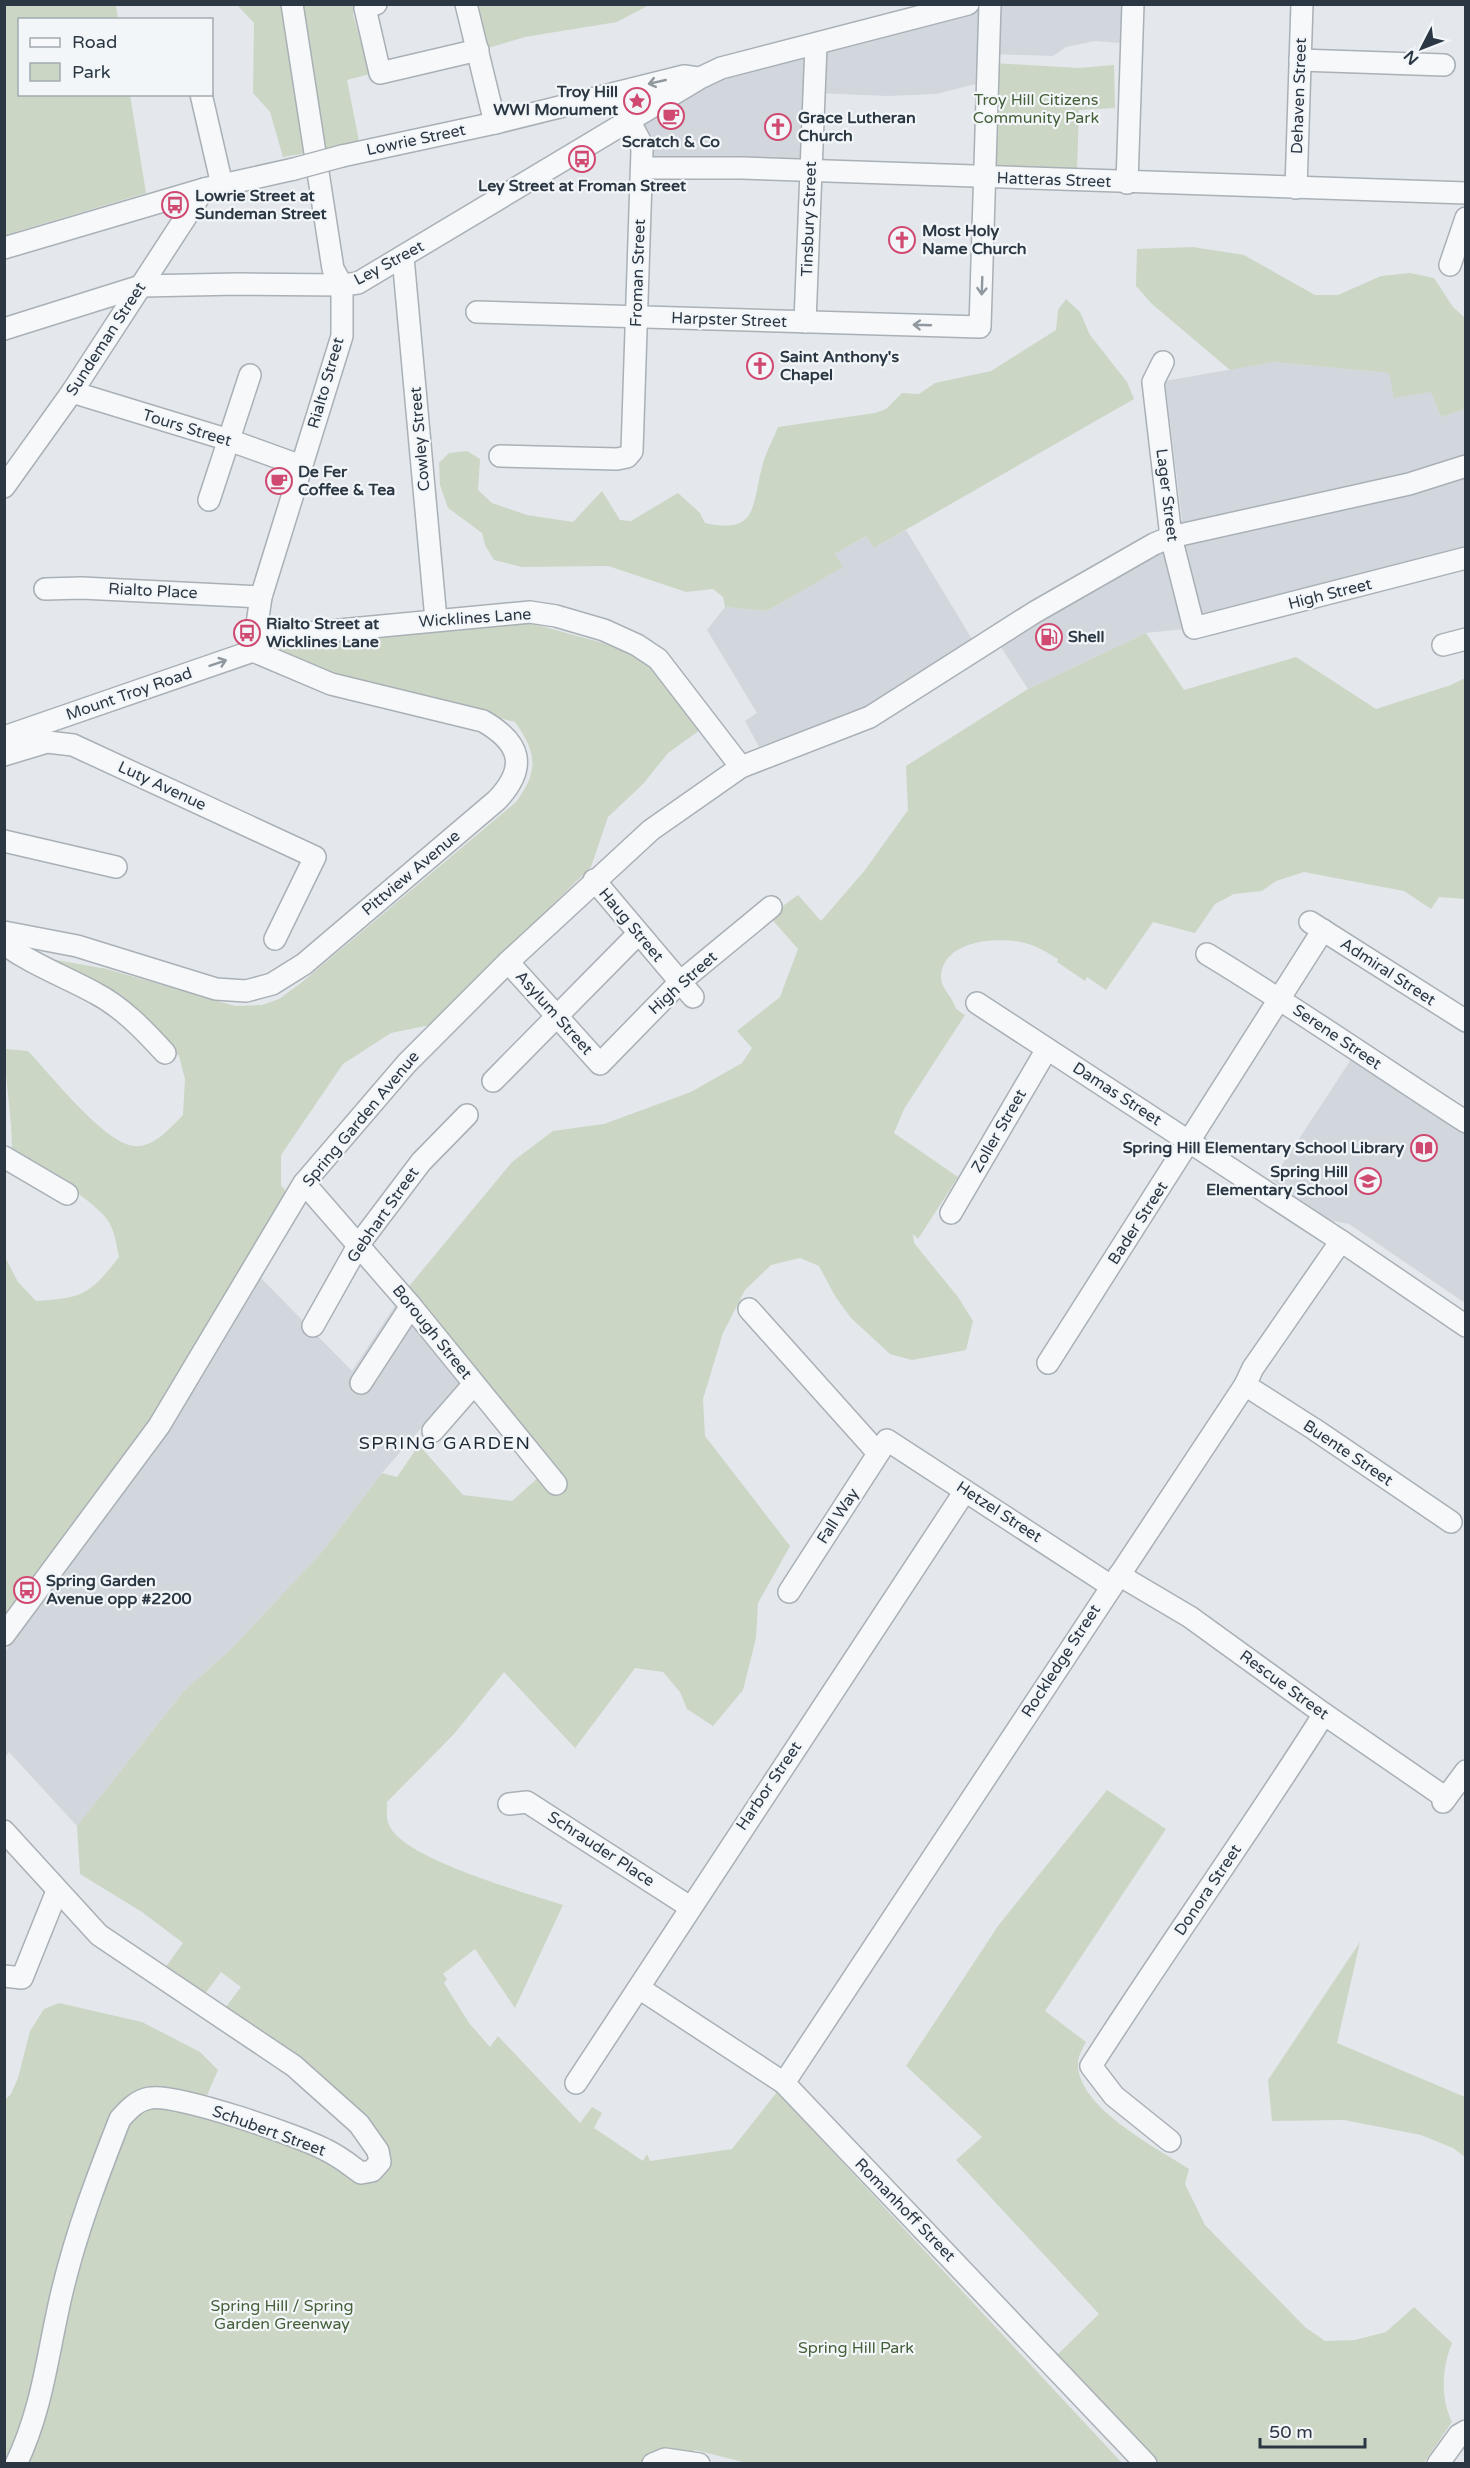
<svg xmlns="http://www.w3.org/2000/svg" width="1470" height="2468" font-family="'Varela Round',sans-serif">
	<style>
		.built { fill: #d2d7de }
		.green { fill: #cbd6c5 }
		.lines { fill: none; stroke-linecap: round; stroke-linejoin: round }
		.minor-casing { stroke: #a9b0b6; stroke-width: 24 }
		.minor { stroke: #f6f8fa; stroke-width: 21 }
		.minor-bridge-casing { stroke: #a9b0b6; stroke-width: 24; stroke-linecap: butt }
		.minor-bridge { stroke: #f6f8fa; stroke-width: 21 }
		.oneway { stroke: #90989f }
		.labels { text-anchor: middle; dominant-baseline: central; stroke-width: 4.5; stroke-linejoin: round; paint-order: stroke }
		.poi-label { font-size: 16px; font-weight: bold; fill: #2b3844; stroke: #f3f6f9; text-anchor: start }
		.street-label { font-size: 16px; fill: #2b3844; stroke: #f3f6f9 }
		.park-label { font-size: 16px; fill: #456038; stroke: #f3f6f9 }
		.neighbourhood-label { font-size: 18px; letter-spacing: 1.5px; fill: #1d2935; stroke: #f3f6f9 }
	</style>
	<rect width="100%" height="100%" fill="#e4e8ec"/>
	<!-- built -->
	<g class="built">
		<polygon points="968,5 1133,5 1132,44 1095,41 1066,47 1053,56 989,54 988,81 936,94 888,96 814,93 812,171 642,168 629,122 700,78"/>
		<polygon points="1273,362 1390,373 1431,392 1441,417 1465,409 1465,558 1194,628 1146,633 1028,689 999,644 1182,520 1165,381"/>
		<polygon points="906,530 972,639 865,709 759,747 745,721 757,713 707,630 725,607 767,611 842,567 835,554 866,536 874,548"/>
		<polygon points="1354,1055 1465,1130 1465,1303 1349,1224 1328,1220 1272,1180"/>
		<polygon points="261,1278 352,1371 402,1295 471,1371 382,1473 321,1553 231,1649 184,1691 77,1826 9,1752 5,1758 5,1652 179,1411"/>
	</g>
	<!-- green -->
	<g class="green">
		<polygon points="5,4 116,5 118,19 20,20 20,94 130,95 146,193 5,235"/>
		<polygon points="237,5 284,5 307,153 283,157 270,112 253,93 254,23"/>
		<polygon points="302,5 355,5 353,14 370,74 347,80 359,141 323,149"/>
		<polygon points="466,5 649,5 617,22 525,37 488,48"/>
		<polygon points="994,63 1078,68 1114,65 1115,108 1079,110 1077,170 991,171"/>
		<polygon points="1193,247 1244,255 1315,295 1338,295 1381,276 1410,273 1434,278 1453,307 1465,318 1465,409 1441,417 1431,392 1394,398 1389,373 1273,362 1230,370 1152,304 1136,286 1137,249"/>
		<path d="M 1066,299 L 1080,312 L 1090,335 L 1127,382 L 1134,399 L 874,548 L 866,536 L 835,554 L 843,567 L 767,611 L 725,607 L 723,597 L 713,589 L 686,592 L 608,566 L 522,567 L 494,560 L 485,545 L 482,533 L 448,508 L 440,485 L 439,463 L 449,453 L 467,451 L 480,459 L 478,490 L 492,503 L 527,515 L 573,522 L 602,491 L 620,520 L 631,521 L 678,493 L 700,513 L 705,523 C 755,534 752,510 761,471 C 764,456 772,442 778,427 L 875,413 L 886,409 L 902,393 L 919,394 L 935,383 L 991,371 L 1056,330 L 1058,310 Z"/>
		<path d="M 530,623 L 603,643 L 651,661 L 700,730 L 668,753 L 643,784 L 608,817 L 591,867 L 430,1025 L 391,1033 L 343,1064 L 281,1155 L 281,1185 L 288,1194 L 172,1394 L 5,1621 L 4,1255 L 18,1282 L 36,1301 C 84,1298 90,1294 119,1257 C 116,1244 115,1229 106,1218 C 88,1196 38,1167 12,1150 C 12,1115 5,1083 5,1049 L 28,1051 C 50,1074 104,1143 134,1146 C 154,1148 170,1128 183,1115 L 185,1079 L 179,1056 L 159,1036 L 45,958 L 107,969 L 235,1006 L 262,1005 L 279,999 L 301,983 L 516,802 C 539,771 537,753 515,722 L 332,674 L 259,645 Z"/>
		<path d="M 1146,633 L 1184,690 L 1296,657 L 1376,709 L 1451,685 L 1465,678 L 1465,899 L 1439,897 L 1431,909 L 1404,891 L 1304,872 L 1276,881 L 1262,891 L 1234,894 L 1215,904 L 1195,933 L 1153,922 L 1106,990 L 1087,977 L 1085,981 L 1057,962 L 1058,959 C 1048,953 1037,946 1025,943 C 997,936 943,940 941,976 C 940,988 953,997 956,1009 L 965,1015 L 904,1109 L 894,1133 L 958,1177 L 918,1239 L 913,1234 L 914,1243 L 958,1297 L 973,1321 L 966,1350 L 912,1360 L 890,1354 L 851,1318 L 835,1296 L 819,1266 L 800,1258 L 771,1265 L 745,1290 L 723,1333 L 703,1399 L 705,1436 L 790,1546 L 758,1603 L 756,1638 L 743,1690 L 713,1726 L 687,1709 L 680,1692 L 663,1672 L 635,1668 L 575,1748 L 504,1672 L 454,1734 L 387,1802 C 387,1809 386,1819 389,1825 C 403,1859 527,1893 563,1905 L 515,2008 L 475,1949 L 443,1974 L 447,1979 L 444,1983 L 469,2023 L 490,2047 L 498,2036 L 580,2123 L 592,2107 L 602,2113 L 594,2128 L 643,2161 L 647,2154 L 650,2161 L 732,2149 L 777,2092 L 1122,2463 L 751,2464 L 695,2450 L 688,2464 L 5,2464 L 5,2100 L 11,2094 L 18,2078 L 30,2031 L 44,2009 L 59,2003 L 142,2022 L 200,2052 L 218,2070 L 204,2102 L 361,2168 L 373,2157 L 363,2142 L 223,2011 L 241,1987 L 221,1972 L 202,1998 L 162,1972 L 183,1943 L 142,1912 L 80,1874 L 77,1826 L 184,1691 L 231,1649 L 321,1553 L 382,1473 L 397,1477 L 419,1445 L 463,1495 L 512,1501 L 549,1468 L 405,1291 L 512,1162 L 553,1131 L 604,1124 L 691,1092 L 742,1063 L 752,1048 L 737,1031 L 780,997 L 798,949 L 769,916 L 798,895 L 821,921 L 865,870 L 908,810 L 906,766 L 1028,689 Z"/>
		<path d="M 1107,1790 L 1166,1829 L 1045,2011 L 1086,2042 C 1083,2048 1078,2056 1078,2063 C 1076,2107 1157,2148 1189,2169 L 1185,2184 L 1205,2225 L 1305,2327 L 1325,2341 L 1355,2340 L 1386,2332 L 1414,2307 L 1452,2343 C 1442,2368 1440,2397 1452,2422 L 1424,2463 L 1159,2463 L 1057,2355 L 1099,2314 L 956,2160 L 982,2137 L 906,2066 L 998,1926 Z"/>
		<polygon points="1360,1942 1337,2043 1465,2097 1465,2157 1453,2148 1421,2135 1344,2120 1272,2121 1268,2080"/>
	</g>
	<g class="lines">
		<defs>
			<g id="minor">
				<polyline points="376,4 365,8 380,73 478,50"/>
				<polyline points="466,4 495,123"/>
				<polyline points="1300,60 1444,65"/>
				<polyline points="201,94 222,185"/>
				<polyline points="342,156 495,123 684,76 698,78"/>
				<polyline points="642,168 742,168 1466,193"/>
				<polyline points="1127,183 1133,4"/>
				<polyline points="1296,188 1302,4"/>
				<polyline points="4,248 204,189 294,169"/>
				<polyline points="403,257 436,620"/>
				<polyline points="1450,265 1466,218"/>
				<polyline points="477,312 980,327 990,4"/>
				<polyline points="805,322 816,45"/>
				<polyline points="4,329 141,286 238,284 342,285 358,283 700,78 721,68 968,4"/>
				<polyline points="1163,362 1153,382 1171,537 1194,628 1466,558"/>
				<polyline points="72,392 229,440 301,466"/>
				<polyline points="500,456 617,459 627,457 632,451 642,150 640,141 615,94"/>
				<polyline points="4,487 72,392 204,189"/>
				<polyline points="209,500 250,375"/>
				<polyline points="45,589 82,588 261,597"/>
				<polyline points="255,638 530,612 556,616 604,630 637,645 658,659 741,767"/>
				<polyline points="1443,645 1466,639"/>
				<polyline points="253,651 261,597 342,336 342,285 333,269 292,4"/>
				<polyline points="4,737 253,651"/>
				<polyline points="4,755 47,742 73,745 315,857 275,939"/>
				<polyline points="4,841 116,867"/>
				<polyline points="594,880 693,997"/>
				<polyline points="1310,922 1466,1021"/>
				<path d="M 4,932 L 77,946 L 216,989 L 246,991 L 272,984 L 304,964 L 497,800 C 528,767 521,743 483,721 L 331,684 L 253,651"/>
				<path d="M 4,944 C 33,965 64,976 95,993 C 122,1007 144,1030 165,1053"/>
				<path d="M 1207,954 C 1295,1007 1379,1066 1466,1122"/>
				<polyline points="508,962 600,1064 680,982 771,907"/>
				<polyline points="977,1003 1341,1241 1466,1326"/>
				<polyline points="493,1081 638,934"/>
				<polyline points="4,1157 67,1194"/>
				<polyline points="304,1183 411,1306 556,1484"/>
				<polyline points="951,1213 1047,1049"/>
				<polyline points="749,1309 878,1453"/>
				<polyline points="313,1326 359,1244 421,1162 467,1115"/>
				<polyline points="1048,1363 1323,930"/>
				<polyline points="361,1383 411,1306"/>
				<polyline points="1245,1385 1314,1429 1451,1522"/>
				<polyline points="433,1431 474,1384"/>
				<polyline points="1119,1575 1190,1617 1324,1714 1446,1798"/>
				<polyline points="789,1592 887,1440 1111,1586"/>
				<polyline points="4,1635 159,1426 304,1183 407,1063 508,962 651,830 741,767 870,717 1035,612 1154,544 1171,537 1409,484 1466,466"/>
				<polyline points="1443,1802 1466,1771"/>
				<polyline points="509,1804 527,1802 690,1907"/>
				<path d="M 4,1831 L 99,1935 L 294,2066 L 359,2124 L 378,2151 L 380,2162 L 372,2171 L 361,2173 C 350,2165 339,2156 326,2150 C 300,2136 176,2093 150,2098 C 137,2100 128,2110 120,2119 C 98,2175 77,2230 63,2288 C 48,2348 44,2406 16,2464"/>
				<polyline points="4,1976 22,1978 57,1891"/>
				<polyline points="639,1988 784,2083 1146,2464"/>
				<polyline points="576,2083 965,1491"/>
				<polyline points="784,2083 1245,1385 1253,1368 1341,1241"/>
				<path d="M 1170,2141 L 1114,2096 L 1091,2066 C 1167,1947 1249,1833 1324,1714"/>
				<polyline points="653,2464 665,2459 699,2464"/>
				<polyline points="1438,2464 1459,2435 1466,2431"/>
			</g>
		</defs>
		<!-- minor casing -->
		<use href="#minor" class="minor-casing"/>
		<!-- minor -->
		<use href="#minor" class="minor"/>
		<defs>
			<polyline id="minor-bridge" points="294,169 342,156"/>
		</defs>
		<!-- minor-bridge casing -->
		<use href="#minor-bridge" class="minor-bridge-casing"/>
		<!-- minor-bridge -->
		<use href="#minor-bridge" class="minor-bridge"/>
	</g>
	<!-- one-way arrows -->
	<defs><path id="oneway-shaft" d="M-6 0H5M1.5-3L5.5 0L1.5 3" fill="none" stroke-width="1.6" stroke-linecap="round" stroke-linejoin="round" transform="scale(1.5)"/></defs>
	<g class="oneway">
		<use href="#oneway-shaft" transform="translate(657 82) rotate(167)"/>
		<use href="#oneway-shaft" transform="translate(982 286) rotate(92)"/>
		<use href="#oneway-shaft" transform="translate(922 325) rotate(-178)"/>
		<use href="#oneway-shaft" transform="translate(218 663) rotate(-19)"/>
	</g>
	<!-- icons -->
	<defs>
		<symbol id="sight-ring" viewBox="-11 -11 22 22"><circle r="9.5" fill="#f3f6f9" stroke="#d04970" stroke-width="1.5"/><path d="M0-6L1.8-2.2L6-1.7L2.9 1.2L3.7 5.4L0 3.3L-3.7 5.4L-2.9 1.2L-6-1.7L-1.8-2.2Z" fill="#d04970"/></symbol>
		<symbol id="cafe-ring" viewBox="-11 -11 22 22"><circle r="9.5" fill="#f3f6f9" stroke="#d04970" stroke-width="1.5"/><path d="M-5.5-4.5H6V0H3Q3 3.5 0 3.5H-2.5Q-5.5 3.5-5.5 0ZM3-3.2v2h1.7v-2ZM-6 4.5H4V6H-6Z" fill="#d04970"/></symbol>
		<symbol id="church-ring" viewBox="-11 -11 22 22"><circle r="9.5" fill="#f3f6f9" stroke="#d04970" stroke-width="1.5"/><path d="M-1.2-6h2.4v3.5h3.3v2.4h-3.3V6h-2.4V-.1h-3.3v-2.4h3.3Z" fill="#d04970"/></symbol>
		<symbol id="bus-ring" viewBox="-11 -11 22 22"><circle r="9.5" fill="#f3f6f9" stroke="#d04970" stroke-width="1.5"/><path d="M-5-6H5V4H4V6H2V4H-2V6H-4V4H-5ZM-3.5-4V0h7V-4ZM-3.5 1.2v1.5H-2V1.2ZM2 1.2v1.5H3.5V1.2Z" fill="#d04970"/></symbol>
		<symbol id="fuel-ring" viewBox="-11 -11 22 22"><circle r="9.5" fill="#f3f6f9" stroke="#d04970" stroke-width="1.5"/><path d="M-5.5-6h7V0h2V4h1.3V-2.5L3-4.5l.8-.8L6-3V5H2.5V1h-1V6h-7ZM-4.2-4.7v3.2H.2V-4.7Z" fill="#d04970"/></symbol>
		<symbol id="library-ring" viewBox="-11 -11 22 22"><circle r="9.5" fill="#f3f6f9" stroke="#d04970" stroke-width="1.5"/><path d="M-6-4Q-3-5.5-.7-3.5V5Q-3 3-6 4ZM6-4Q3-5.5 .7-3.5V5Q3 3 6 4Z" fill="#d04970"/></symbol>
		<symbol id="school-ring" viewBox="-11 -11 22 22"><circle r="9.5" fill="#f3f6f9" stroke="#d04970" stroke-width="1.5"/><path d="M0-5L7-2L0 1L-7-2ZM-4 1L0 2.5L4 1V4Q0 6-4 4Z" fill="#d04970"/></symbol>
	</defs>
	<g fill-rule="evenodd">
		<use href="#sight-ring" x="622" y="86" width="30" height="30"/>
		<use href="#cafe-ring" x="656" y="101" width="30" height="30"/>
		<use href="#church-ring" x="763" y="112" width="30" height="30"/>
		<use href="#bus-ring" x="567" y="144" width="30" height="30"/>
		<use href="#bus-ring" x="160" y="190" width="30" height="30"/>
		<use href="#church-ring" x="887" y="225" width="30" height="30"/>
		<use href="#church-ring" x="745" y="351" width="30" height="30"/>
		<use href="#cafe-ring" x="264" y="466" width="30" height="30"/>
		<use href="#bus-ring" x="232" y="618" width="30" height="30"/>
		<use href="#fuel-ring" x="1034" y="622" width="30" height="30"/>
		<use href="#library-ring" x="1409" y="1133" width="30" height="30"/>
		<use href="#school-ring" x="1353" y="1166" width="30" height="30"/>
		<use href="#bus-ring" x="12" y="1575" width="30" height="30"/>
	</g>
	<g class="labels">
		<!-- poi labels -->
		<g class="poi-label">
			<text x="618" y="92" text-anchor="end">Troy Hill<tspan x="618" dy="18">WWI Monument</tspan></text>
			<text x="798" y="118">Grace Lutheran<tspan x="798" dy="18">Church</tspan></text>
			<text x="671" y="142" text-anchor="middle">Scratch &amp; Co</text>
			<text x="582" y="186" text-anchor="middle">Ley Street at Froman Street</text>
			<text x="195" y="196">Lowrie Street at<tspan x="195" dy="18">Sundeman Street</tspan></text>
			<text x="922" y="231">Most Holy<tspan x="922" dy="18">Name Church</tspan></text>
			<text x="780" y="357">Saint Anthony's<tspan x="780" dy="18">Chapel</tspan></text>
			<text x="298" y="472">De Fer<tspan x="298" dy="18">Coffee &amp; Tea</tspan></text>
			<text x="266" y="624">Rialto Street at<tspan x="266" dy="18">Wicklines Lane</tspan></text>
			<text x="1068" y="637">Shell</text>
			<text x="1404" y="1148" text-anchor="end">Spring Hill Elementary School Library</text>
			<text x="1348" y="1172" text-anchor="end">Spring Hill<tspan x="1348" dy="18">Elementary School</tspan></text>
			<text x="46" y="1581">Spring Garden<tspan x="46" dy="18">Avenue opp #2200</tspan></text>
		</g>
		<!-- street labels -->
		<g class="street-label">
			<text transform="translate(1299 96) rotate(-88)">Dehaven Street</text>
			<text transform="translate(416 140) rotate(-12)">Lowrie Street</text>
			<text transform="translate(1054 180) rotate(2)">Hatteras Street</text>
			<text transform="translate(809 219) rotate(-88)">Tinsbury Street</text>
			<text transform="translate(389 263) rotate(-28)">Ley Street</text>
			<text transform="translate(638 273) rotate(-88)">Froman Street</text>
			<text transform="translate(729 320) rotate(2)">Harpster Street</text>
			<text transform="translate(106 339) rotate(-57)">Sundeman Street</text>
			<text transform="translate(326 383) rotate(-74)">Rialto Street</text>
			<text transform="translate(187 428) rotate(17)">Tours Street</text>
			<text transform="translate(420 439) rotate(-95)">Cowley Street</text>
			<text transform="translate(1167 495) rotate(83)">Lager Street</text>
			<text transform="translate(153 591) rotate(3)">Rialto Place</text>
			<text transform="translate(1330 594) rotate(-14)">High Street</text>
			<text transform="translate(475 618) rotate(-4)">Wicklines Lane</text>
			<text transform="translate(129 694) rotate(-19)">Mount Troy Road</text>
			<text transform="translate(162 786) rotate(25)">Luty Avenue</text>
			<text transform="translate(411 873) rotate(-40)">Pittview Avenue</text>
			<text transform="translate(631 925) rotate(50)">Haug Street</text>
			<text transform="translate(1388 972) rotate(33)">Admiral Street</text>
			<text transform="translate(683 983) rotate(-42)">High Street</text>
			<text transform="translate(554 1013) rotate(48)">Asylum Street</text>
			<text transform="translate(1337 1037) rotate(34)">Serene Street</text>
			<text transform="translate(1117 1094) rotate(33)">Damas Street</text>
			<text transform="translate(361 1119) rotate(-50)">Spring Garden Avenue</text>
			<text transform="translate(999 1131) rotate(-60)">Zoller Street</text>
			<text transform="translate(383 1215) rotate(-55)">Gebhart Street</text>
			<text transform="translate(1138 1223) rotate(-57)">Bader Street</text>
			<text transform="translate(432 1332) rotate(51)">Borough Street</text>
			<text transform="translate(1348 1453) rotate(34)">Buente Street</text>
			<text transform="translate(999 1512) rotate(33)">Hetzel Street</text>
			<text transform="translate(838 1516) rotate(-57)">Fall Way</text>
			<text transform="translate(1061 1661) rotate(-57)">Rockledge Street</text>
			<text transform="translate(1284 1685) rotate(36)">Rescue Street</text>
			<text transform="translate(769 1786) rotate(-56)">Harbor Street</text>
			<text transform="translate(601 1849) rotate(33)">Schrauder Place</text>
			<text transform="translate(1208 1890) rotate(-56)">Donora Street</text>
			<text transform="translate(269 2131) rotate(20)">Schubert Street</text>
			<text transform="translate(905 2210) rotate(46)">Romanhoff Street</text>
		</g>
		<!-- park labels -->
		<g class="park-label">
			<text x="1036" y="100">Troy Hill Citizens<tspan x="1036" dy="18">Community Park</tspan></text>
			<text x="282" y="2306">Spring Hill / Spring<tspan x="282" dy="18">Garden Greenway</tspan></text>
			<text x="856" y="2348">Spring Hill Park</text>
		</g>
		<!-- neighbourhood labels -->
		<g class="neighbourhood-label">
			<text x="445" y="1443">SPRING GARDEN</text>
		</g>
	</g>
	<!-- border -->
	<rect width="1470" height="2468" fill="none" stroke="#2b3844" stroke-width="12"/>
	<!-- legend -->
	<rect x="18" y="18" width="195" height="78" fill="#f3f6f9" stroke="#a3aab1" stroke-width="1.5"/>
	<rect x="30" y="38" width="30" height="9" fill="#f6f8fa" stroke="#a3aab1" stroke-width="1.5"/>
	<text x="72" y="48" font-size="18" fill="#2b3844">Road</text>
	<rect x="30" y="63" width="30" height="18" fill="#cbd6c5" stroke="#a3aab1" stroke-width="1.5"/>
	<text x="72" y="78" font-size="18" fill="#2b3844">Park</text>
	<!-- north arrow -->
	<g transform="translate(1422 48) rotate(228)" stroke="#f3f6f9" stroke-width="4.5" paint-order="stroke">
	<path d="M0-4.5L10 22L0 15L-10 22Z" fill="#2b3844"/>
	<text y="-9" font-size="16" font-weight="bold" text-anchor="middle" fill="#2b3844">N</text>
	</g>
	<!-- scale -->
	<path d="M1260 2438v9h105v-9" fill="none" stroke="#2b3844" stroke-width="3"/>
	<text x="1269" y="2438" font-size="18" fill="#2b3844" stroke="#f3f6f9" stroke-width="4.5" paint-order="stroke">50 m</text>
</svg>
